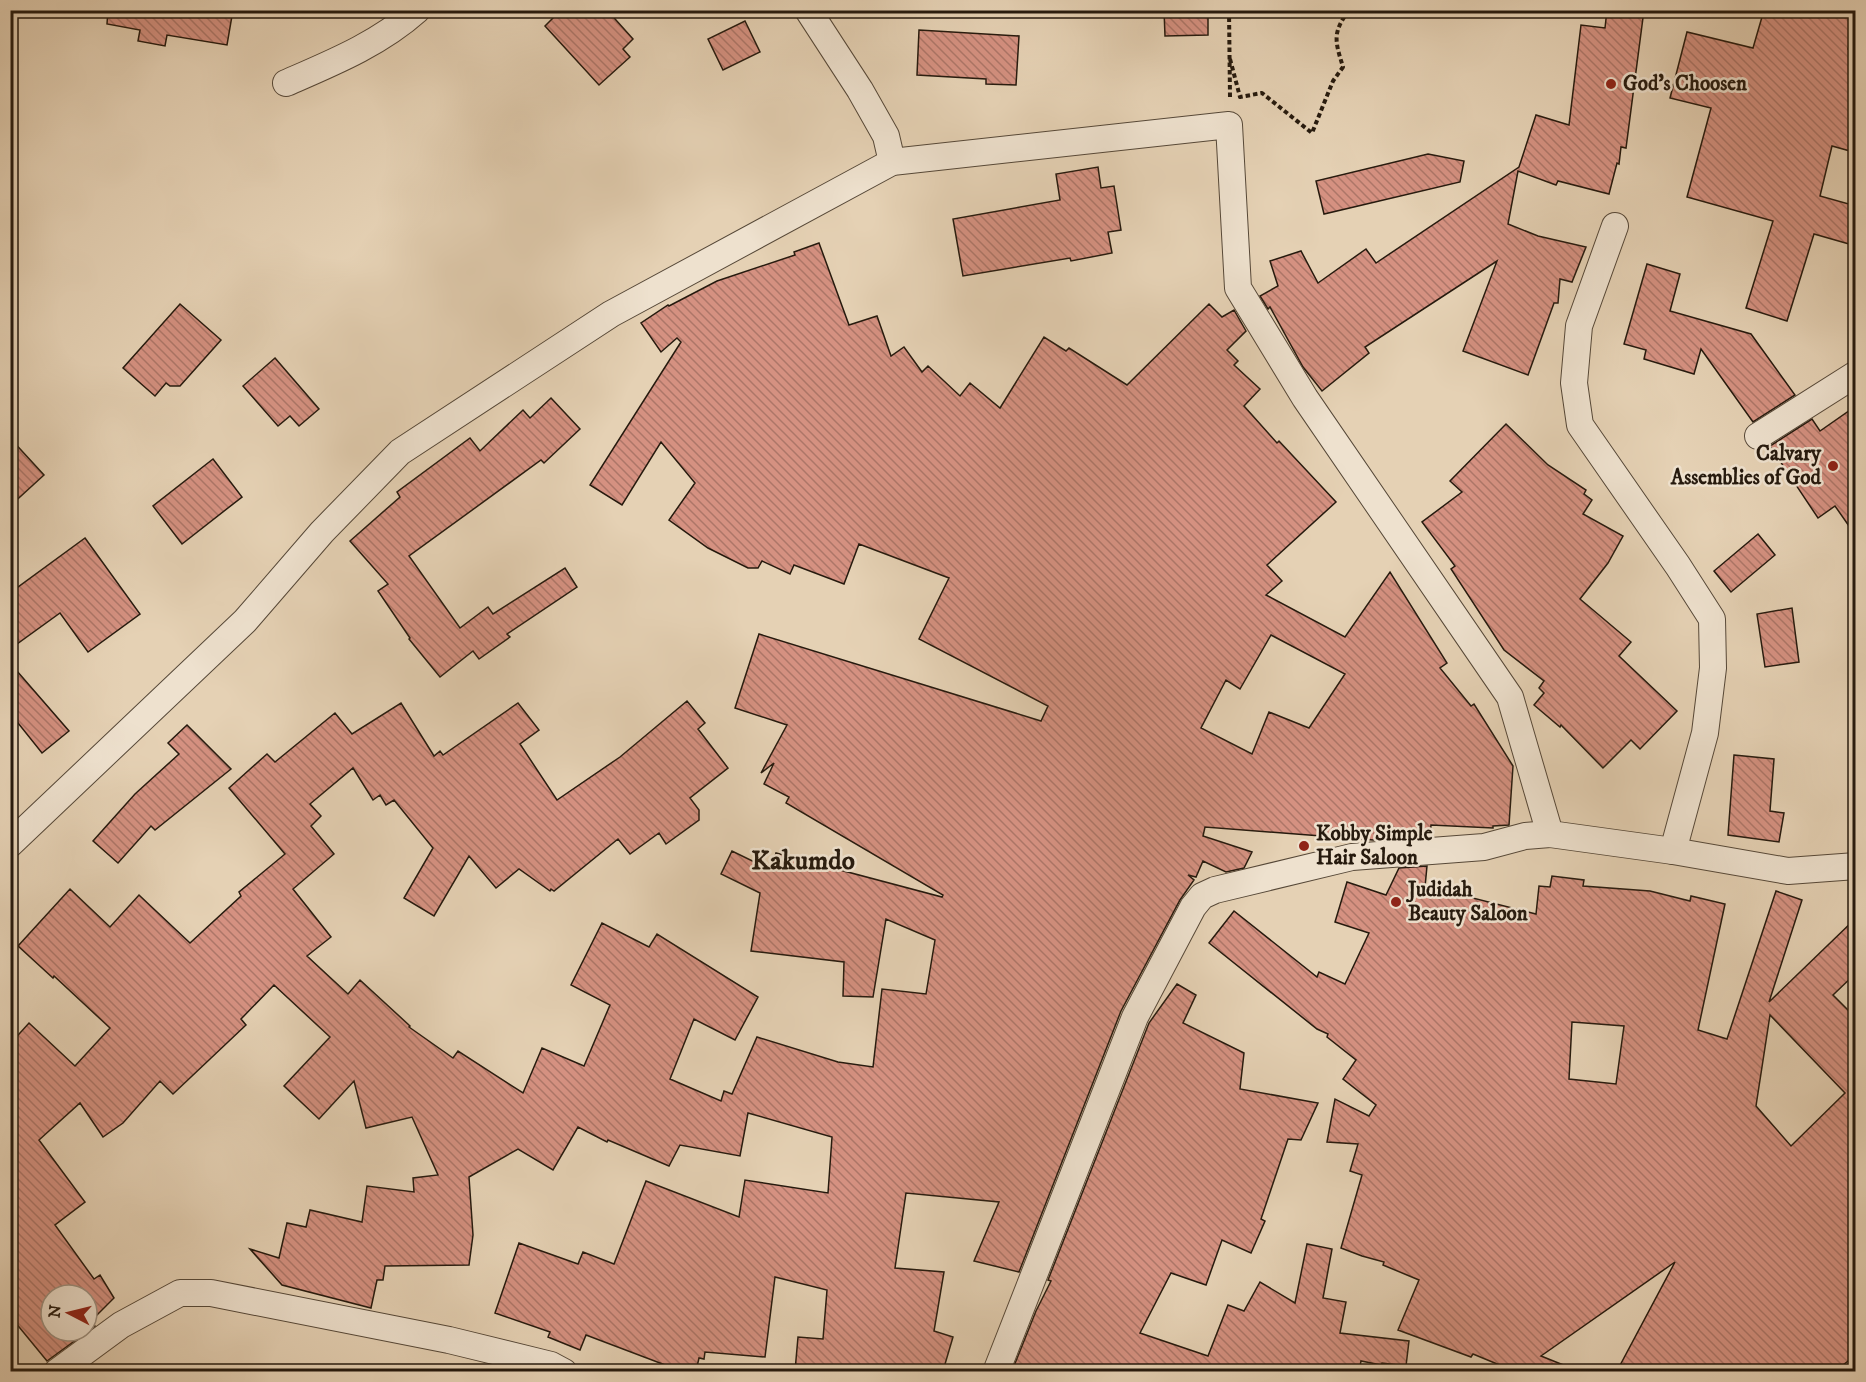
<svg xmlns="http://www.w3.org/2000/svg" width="1866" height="1382" font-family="'IM FELL DW Pica',serif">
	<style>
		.building { fill: url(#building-back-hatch); stroke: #261a0e; stroke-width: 1.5; fill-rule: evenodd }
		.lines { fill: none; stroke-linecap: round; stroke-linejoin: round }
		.street-casing { stroke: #564838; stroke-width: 28 }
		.path { stroke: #261a0e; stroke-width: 4; stroke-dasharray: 4.5 3; stroke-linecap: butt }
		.street { stroke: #eee1ce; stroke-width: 26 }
		.poi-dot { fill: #8f2418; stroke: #eee1ce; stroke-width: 2 }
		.labels { text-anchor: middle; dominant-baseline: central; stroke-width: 5; stroke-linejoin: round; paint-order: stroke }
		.poi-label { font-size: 21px; font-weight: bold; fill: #261a0e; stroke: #eee1ce; text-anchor: start }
		.district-label { font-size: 27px; font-weight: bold; fill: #261a0e; stroke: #eee1ce }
	</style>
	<defs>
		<pattern id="building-back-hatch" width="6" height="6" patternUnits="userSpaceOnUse" patternTransform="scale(1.5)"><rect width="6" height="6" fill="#d59181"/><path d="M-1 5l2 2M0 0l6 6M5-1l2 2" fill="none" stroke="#ad7668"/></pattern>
	</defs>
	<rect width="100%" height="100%" fill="#e5d1b4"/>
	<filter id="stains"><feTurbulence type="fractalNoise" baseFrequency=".00333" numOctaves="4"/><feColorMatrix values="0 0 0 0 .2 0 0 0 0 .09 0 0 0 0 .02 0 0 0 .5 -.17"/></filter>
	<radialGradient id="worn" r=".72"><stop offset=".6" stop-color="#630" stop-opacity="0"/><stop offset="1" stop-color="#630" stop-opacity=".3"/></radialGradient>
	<!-- building -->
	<g class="building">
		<polygon points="108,10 233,10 227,45 167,35 165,46 138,41 140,30 107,24"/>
		<polygon points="561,10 607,10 633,39 623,49 630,57 599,85 545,26"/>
		<polygon points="1164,10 1208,10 1208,35 1165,36"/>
		<polygon points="1607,10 1644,10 1626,148 1621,147 1619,164 1617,163 1609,194 1558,181 1556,185 1518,171 1508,224 1538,236 1586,247 1572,282 1560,279 1558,303 1554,303 1528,375 1463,351 1497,261 1365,347 1369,353 1322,391 1303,367 1270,307 1268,309 1260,296 1278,286 1270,261 1301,251 1318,283 1366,249 1376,263 1519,167 1536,115 1569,125 1581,25 1605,28"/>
		<polygon points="1764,10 1856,10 1856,27 1848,49 1856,51 1856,133 1850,151 1832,146 1820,196 1856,206 1856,246 1814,234 1787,321 1746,308 1773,221 1687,197 1711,108 1670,98 1687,32 1753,48"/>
		<polygon points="745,21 760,52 723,70 708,39"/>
		<polygon points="919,30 1019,36 1016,85 986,84 986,79 917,75"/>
		<polygon points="1428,154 1464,161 1460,182 1324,214 1316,181"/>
		<polygon points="1098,167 1101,188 1114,186 1121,230 1108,232 1112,253 1071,261 1070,258 963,276 953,219 1060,200 1056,174"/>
		<path d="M 819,243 L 849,325 L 877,316 L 891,356 L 904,347 L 922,372 L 928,366 L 960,396 L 970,383 L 1000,408 L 1044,337 L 1066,351 L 1069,348 L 1127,385 L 1209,304 L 1222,317 L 1234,310 L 1246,331 L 1227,350 L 1238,361 L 1234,365 L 1260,389 L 1244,406 L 1277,443 L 1279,441 L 1336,502 L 1267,565 L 1282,581 L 1266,595 L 1345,637 L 1390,572 L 1447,663 L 1440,668 L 1471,706 L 1474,704 L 1513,766 L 1509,825 L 1493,826 L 1493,828 L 1431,825 L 1430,836 L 1373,840 L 1205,827 L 1203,836 L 1252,852 L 1244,868 L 1226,872 L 1203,861 L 1196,877 L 1188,875 L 1194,880 L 1180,900 L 1121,1011 L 1019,1272 L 974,1261 L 999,1202 L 906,1193 L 895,1268 L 944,1272 L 934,1331 L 953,1337 L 943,1371 L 795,1371 L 798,1337 L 823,1339 L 827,1290 L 775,1277 L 765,1357 L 705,1352 L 704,1359 L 699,1358 L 696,1371 L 681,1371 L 586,1335 L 580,1350 L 548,1337 L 550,1332 L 495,1313 L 519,1243 L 578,1264 L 583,1252 L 614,1264 L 646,1181 L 739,1217 L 745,1180 L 828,1193 L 832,1137 L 748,1113 L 740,1156 L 680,1145 L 669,1166 L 608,1140 L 607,1142 L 578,1127 L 553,1170 L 518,1149 L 469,1177 L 473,1235 L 469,1265 L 385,1266 L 383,1280 L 377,1280 L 371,1308 L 282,1285 L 250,1249 L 279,1258 L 287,1223 L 306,1227 L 310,1210 L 362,1222 L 367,1186 L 414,1192 L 413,1178 L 438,1175 L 412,1117 L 366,1128 L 354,1081 L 319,1119 L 284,1086 L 330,1037 L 274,985 L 241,1019 L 246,1025 L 173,1094 L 160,1081 L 123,1123 L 103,1137 L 80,1103 L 39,1140 L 85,1202 L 55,1225 L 94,1279 L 100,1275 L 114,1298 L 91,1321 L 95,1326 L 47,1361 L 10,1316 L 10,1044 L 29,1023 L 75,1066 L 110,1028 L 54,976 L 53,978 L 18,946 L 70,889 L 110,927 L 139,895 L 190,943 L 241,896 L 239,892 L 285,854 L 229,788 L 267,754 L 275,762 L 335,713 L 352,734 L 401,703 L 434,756 L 440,751 L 443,755 L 518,703 L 539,730 L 520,744 L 557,800 L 620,757 L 687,701 L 705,723 L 698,729 L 728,768 L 690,798 L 699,810 L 699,820 L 666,844 L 659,833 L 630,854 L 618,839 L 554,891 L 551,889 L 550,891 L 519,869 L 496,888 L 469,856 L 434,916 L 404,898 L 433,848 L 394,800 L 386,805 L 380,795 L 373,800 L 353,768 L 310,804 L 321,816 L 311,826 L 334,854 L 293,889 L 331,937 L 307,956 L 348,994 L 360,980 L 410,1026 L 409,1027 L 453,1058 L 458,1051 L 523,1093 L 542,1048 L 584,1066 L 610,1005 L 571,985 L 602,923 L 649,947 L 657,934 L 758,997 L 735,1040 L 694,1019 L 670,1079 L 721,1101 L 724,1091 L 732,1094 L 757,1037 L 838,1062 L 873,1067 L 882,989 L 926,994 L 935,940 L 886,919 L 873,997 L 843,996 L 844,962 L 751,951 L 760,893 L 721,874 L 732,851 L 771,870 L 776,853 L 942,897 L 943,895 L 786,803 L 789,797 L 764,784 L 774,763 L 761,773 L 787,725 L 735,708 L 759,634 L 1041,721 L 1048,706 L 919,639 L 949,578 L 859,544 L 844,584 L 794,565 L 790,574 L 762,561 L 758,568 L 748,568 L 708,548 L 669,520 L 695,483 L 661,442 L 622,505 L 590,485 L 681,342 L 677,338 L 661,352 L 641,323 L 668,305 L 669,306 L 717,281 L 795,255 L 794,252 ZM 1271,635 L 1345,674 L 1309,728 L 1269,712 L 1252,754 L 1201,728 L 1226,680 L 1240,689 ZM 51,1295 L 87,1295 L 87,1331 L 51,1331 Z"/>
		<polygon points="1647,264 1680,274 1670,311 1751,334 1795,395 1753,422 1701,349 1694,374 1644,359 1646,350 1624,344"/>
		<polygon points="180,304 221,340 180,386 170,386 166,383 155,396 123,368"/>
		<polygon points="275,358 319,409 299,426 290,416 278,426 243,386"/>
		<polygon points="551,398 580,429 544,463 541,460 409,556 460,628 488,607 493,614 565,568 577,587 507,634 510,637 479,659 473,651 440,677 409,639 410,638 378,591 388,584 350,541 400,497 397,492 470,438 480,451 523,410 530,418"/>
		<polygon points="1856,406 1856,536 1835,506 1818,518 1770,446 1812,419 1820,431"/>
		<polygon points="1506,424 1548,465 1586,490 1584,494 1592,500 1583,514 1623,536 1608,563 1580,599 1631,642 1619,656 1677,711 1640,749 1631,740 1603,768 1561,725 1560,727 1534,705 1544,693 1539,688 1544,681 1504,650 1451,569 1455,566 1422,522 1462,492 1450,481"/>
		<polygon points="10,438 44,475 10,506"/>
		<polygon points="213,459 242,497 182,544 153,506"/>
		<polygon points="1758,534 1775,555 1731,592 1714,571"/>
		<polygon points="85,538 140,614 88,652 60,613 10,649 10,593"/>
		<polygon points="1792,608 1799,662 1765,667 1757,614"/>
		<polygon points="10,663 69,731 42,753 10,713"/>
		<polygon points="187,725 231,769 155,830 151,826 118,863 93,841 135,794 179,754 168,743"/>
		<polygon points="1734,755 1774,759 1770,811 1784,813 1779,842 1728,835"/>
		<path d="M 1427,866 L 1425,887 L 1449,889 L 1449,892 L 1536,914 L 1539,886 L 1550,887 L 1552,876 L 1584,880 L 1583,886 L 1650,891 L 1690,901 L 1691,896 L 1725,904 L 1698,1030 L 1727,1039 L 1776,891 L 1802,900 L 1769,1002 L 1856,918 L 1856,973 L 1833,995 L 1856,1018 L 1856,1355 L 1835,1371 L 1617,1371 L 1675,1262 L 1541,1356 L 1576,1370 L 1576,1371 L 1514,1371 L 1473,1354 L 1471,1357 L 1398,1330 L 1419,1280 L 1383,1265 L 1384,1262 L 1362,1256 L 1341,1248 L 1362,1175 L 1350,1171 L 1358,1144 L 1327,1142 L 1335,1099 L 1369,1116 L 1376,1105 L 1343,1079 L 1356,1060 L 1327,1037 L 1328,1034 L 1317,1029 L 1209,943 L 1234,911 L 1317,977 L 1319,972 L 1345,984 L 1369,933 L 1335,922 L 1347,882 L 1386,895 L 1399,868 ZM 1770,1015 L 1845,1093 L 1791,1146 L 1756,1106 ZM 1572,1022 L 1624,1026 L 1616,1084 L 1569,1079 Z"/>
		<polygon points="1177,984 1196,995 1183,1023 1244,1053 1240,1089 1318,1103 1301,1140 1288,1139 1261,1219 1265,1221 1251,1253 1222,1240 1206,1285 1171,1273 1140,1333 1208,1356 1228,1305 1244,1311 1260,1282 1295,1303 1307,1244 1332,1249 1323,1298 1346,1302 1340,1333 1409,1341 1406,1366 1382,1363 1381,1365 1361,1361 1359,1371 1012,1371 1036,1311 1051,1281 1048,1280 1149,1023"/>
	</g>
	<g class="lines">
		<defs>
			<g id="street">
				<polyline points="808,10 860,90 886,136 892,162"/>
				<path d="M 286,83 C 332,63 379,44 417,10"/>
				<polyline points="1615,226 1579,326 1574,383 1580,425 1678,566 1712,619 1713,668 1705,733 1673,851"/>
				<polyline points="1758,436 1856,374"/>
				<polyline points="10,844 245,621 322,532 400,452 611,314 892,162 1229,125 1238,288 1305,398 1510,697 1550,834 1673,851 1788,871 1856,866"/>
				<polyline points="57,1372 121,1325 180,1293 211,1293 449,1340 551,1365 564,1372"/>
				<polyline points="996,1372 1135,1017 1193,907 1202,896 1215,890 1352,857 1484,847 1525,836 1550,834"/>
			</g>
		</defs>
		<!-- street casing -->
		<use href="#street" class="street-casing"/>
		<!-- path -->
		<g class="path">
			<polyline points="1229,10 1230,97"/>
			<path d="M 1230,59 L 1240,97 L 1262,93 L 1312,133 L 1333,81 L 1343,67 C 1335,41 1332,33 1349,10"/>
		</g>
		<!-- street -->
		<use href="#street" class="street"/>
	</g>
	<!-- markers -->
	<g class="poi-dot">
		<circle cx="1611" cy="84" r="6"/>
		<circle cx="1833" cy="466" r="6"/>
		<circle cx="1304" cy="846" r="6"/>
		<circle cx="1396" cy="902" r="6"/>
	</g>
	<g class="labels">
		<!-- poi labels -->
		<g class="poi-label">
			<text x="1623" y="84">God's Choosen</text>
			<text x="1821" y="454" text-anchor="end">Calvary<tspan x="1821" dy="24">Assemblies of God</tspan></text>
			<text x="1316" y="834">Kobby Simple<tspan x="1316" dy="24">Hair Saloon</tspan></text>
			<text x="1408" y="890">Judidah<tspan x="1408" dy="24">Beauty Saloon</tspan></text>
		</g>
		<!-- district labels -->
		<g class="district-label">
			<text x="803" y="861">Kakumdo</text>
		</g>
	</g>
	<!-- margin -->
	<rect width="1866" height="1382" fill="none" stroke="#e5d1b4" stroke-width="36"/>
	<rect x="12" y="12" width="1842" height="1358" fill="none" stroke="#261a0e" stroke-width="3"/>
	<rect x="18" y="18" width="1830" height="1346" fill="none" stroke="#261a0e" stroke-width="1.5"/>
	<!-- north arrow -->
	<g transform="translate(69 1313) rotate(277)"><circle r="28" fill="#eee1ce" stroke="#9e9181" stroke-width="1.5"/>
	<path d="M0-4.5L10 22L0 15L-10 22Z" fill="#8f2418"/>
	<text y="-9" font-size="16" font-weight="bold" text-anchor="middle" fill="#261a0e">N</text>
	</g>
	<rect width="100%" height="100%" filter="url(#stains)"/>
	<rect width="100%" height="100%" fill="url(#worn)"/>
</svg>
